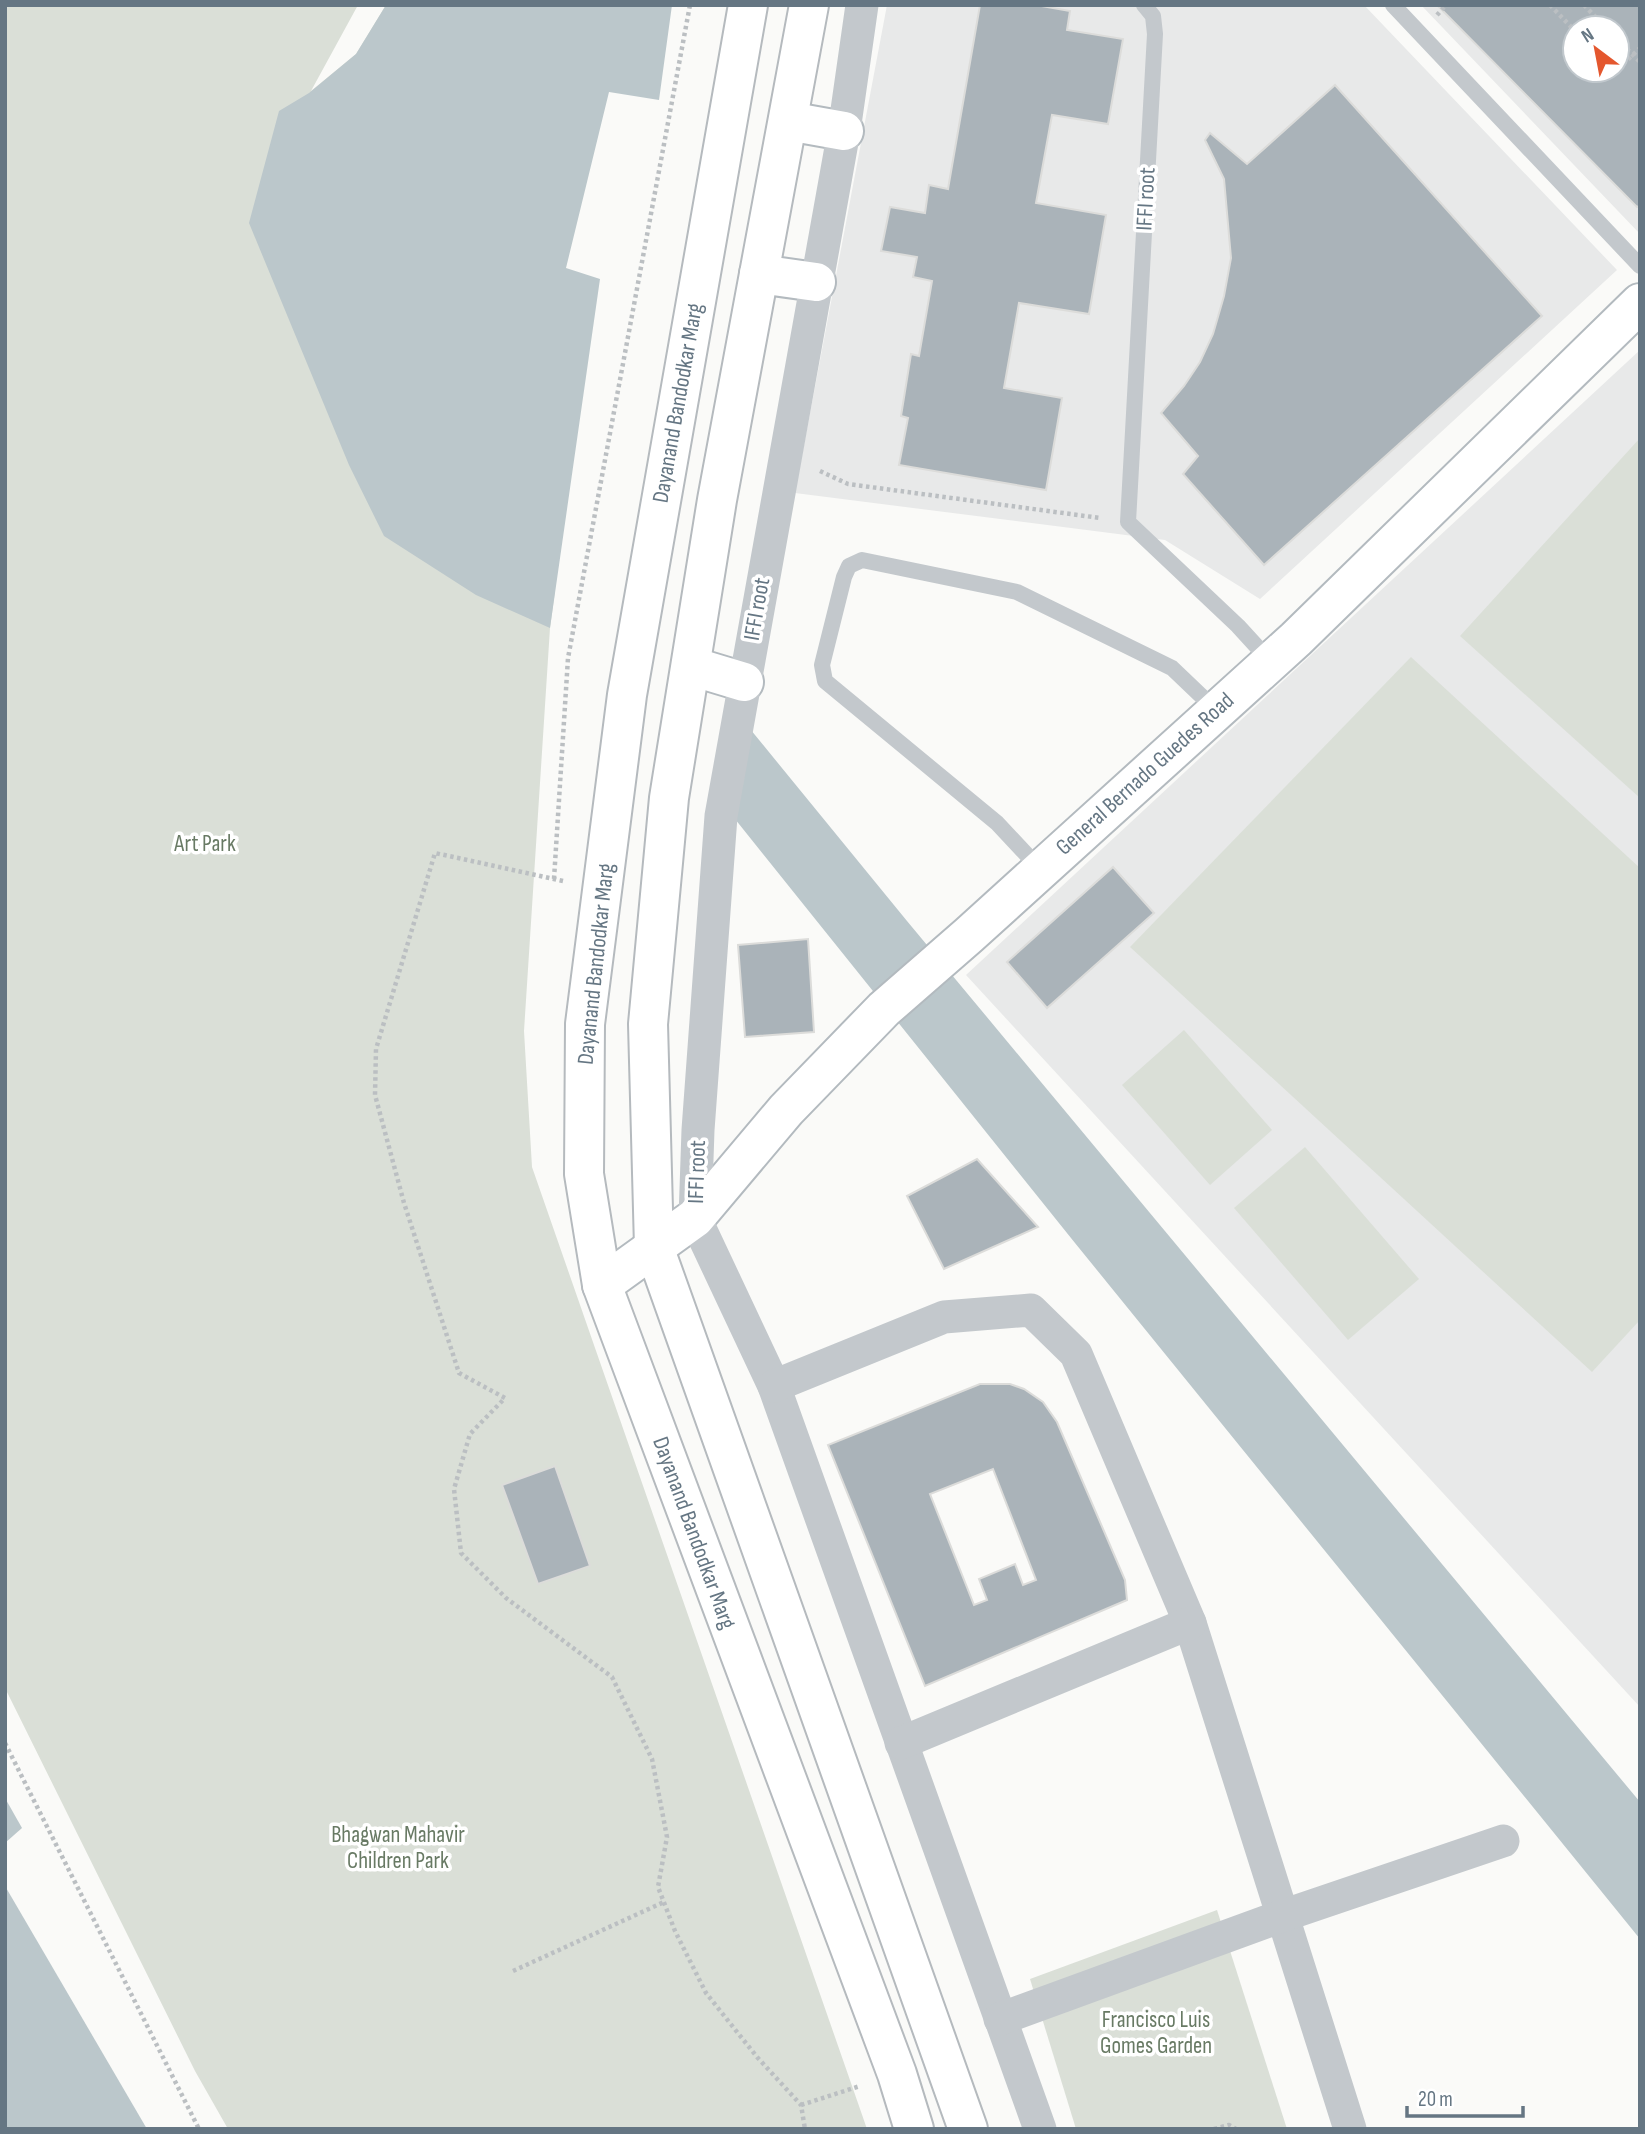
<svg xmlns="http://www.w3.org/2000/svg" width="1645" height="2134" font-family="'Sofia Sans Condensed',sans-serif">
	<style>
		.built { fill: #e8e9e9; fill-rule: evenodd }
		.green { fill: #dadfd7 }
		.water { fill: #bbc7cb }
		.building { fill: #aab3b9; stroke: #dcdcda; stroke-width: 2; fill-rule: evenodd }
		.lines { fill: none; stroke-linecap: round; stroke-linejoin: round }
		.secondary-casing { stroke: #b3babf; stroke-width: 42 }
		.primary-casing { stroke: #b5babe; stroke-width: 42 }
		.path { stroke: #bbbfc2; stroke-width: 4.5; stroke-dasharray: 3.5 3.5; stroke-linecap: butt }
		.lane { stroke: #c3c8cc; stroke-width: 16 }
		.street { stroke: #c3c8cc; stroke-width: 33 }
		.secondary { stroke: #fff; stroke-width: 38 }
		.primary { stroke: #fff; stroke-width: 38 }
		.labels { text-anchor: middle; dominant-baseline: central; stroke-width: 7; stroke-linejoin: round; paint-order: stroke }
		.street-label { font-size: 23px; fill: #657683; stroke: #fff }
		.park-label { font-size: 23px; fill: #687a64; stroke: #fff }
	</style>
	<rect width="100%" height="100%" fill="#fafaf8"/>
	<!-- built -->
	<g class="built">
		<polygon points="887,5 1364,5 1617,270 1260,599 1165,540 795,493"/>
		<path d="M 1421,5 L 1640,5 L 1640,234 ZM 1575,28 L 1617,28 L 1617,70 L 1575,70 Z"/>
		<polygon points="1640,350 1640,1707 966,975"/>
	</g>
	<!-- green -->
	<g class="green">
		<polygon points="5,5 358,5 311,91 356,54 386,5 555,591 550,628 524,1031 532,1167 867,2129 228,2129 195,2071 5,1688"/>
		<polygon points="1640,438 1640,798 1460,636"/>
		<polygon points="1411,657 1640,868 1640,1320 1592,1372 1130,947"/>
		<polygon points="1184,1030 1272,1130 1210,1185 1122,1085"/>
		<polygon points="1305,1147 1419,1279 1348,1340 1234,1208"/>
		<polygon points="1217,1910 1287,2129 1076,2129 1030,1979"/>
	</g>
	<!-- water -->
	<g class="water">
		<polygon points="386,5 672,5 659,100 609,92 566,268 600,279 550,628 476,595 384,536 349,465 249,223 279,111 309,93 356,54"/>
		<polygon points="746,724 907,921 1640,1802 1640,1939 1075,1243 735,819"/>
		<polygon points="5,1798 22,1828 5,1843"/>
		<polygon points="5,1886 147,2129 5,2129"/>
	</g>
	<!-- building -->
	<g class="building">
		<polygon points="980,5 1036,5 1070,11 1067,30 1123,39 1108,124 1052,115 1036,203 1106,215 1089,314 1019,303 1004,388 1062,398 1046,490 899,465 908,418 901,416 911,354 919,356 932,281 913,277 917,257 881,251 890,207 925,213 929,185 948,189"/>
		<path d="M 1437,5 L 1640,5 L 1640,205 L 1637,207 ZM 1575,28 L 1617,28 L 1617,70 L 1575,70 Z"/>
		<polygon points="1335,85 1542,316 1264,565 1183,474 1198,456 1161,413 1184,386 1200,362 1213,334 1224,296 1231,258 1224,179 1205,140 1210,133 1247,164"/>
		<polygon points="1113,867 1154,913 1047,1008 1007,962"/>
		<polygon points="808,939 814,1032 745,1037 738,945"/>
		<polygon points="977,1159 1038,1227 944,1269 907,1196"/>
		<path d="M 980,1384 L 1010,1384 L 1024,1389 L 1043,1402 L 1057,1422 L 1125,1580 L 1127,1600 L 925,1686 L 828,1445 ZM 993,1469 L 1036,1580 L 1023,1585 L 1015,1564 L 979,1579 L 987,1600 L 974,1605 L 930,1494 Z"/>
		<polygon points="555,1466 590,1566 538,1584 502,1485"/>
	</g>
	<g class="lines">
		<defs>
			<g id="secondary">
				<polyline points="788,121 844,131"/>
				<polyline points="759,274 816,282"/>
				<polyline points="691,666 744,682"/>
				<polyline points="602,1285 695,1218 786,1110 884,1009 969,935 1296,639 1640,303"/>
			</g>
			<g id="primary">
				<polyline points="748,5 627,695 585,1024 584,1174 602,1285 897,2074 914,2129"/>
				<polyline points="809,5 717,500 669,798 648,1024 654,1247 968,2129"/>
			</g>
		</defs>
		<!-- secondary casing -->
		<use href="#secondary" class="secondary-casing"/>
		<!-- primary casing -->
		<use href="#primary" class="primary-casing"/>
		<!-- path -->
		<g class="path">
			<polyline points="1550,5 1575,31"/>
			<polyline points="1584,5 1606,28"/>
			<polyline points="1437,15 1446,5"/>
			<polyline points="1617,39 1640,62"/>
			<polyline points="1613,70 1615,72 1640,48"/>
			<polyline points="820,471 848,484 1100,518"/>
			<polyline points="554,879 568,658 690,5"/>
			<polyline points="563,881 435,853 376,1049 375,1095 404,1203 459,1373 505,1398 470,1434 454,1489 461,1553 506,1598 612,1677 652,1759 667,1837 658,1887 675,1931 706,1993 757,2057 801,2105 805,2129"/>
			<polyline points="5,1743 199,2129"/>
			<polyline points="513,1971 664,1902"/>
			<polyline points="801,2105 860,2086"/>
			<polyline points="1214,2129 1229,2125 1236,2129"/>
		</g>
		<!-- lane -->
		<g class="lane">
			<polyline points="1144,5 1153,16 1155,34 1128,522 1238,626 1270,661"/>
			<polyline points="1393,5 1640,266"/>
			<polyline points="1040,869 997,823 825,681 822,665 844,577 849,566 862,560 1017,592 1172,668 1216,710"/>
		</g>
		<!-- street -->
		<g class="street">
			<polyline points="862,5 844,131 721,816 698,1130 695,1218 774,1386 1040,2129"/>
			<polyline points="774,1386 944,1317 1031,1310 1076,1354 1190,1623 1350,2129"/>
			<polyline points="901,1743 1190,1623"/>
			<polyline points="1000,2019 1282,1916 1503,1841"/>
		</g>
		<!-- secondary -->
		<use href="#secondary" class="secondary"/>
		<!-- primary -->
		<use href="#primary" class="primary"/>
	</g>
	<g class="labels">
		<!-- street labels -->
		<g class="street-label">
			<text transform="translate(1146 199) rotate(-87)">IFFI root</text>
			<text transform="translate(678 403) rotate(-80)">Dayanand Bandodkar Marg</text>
			<text transform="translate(757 609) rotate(-80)">IFFI root</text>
			<text transform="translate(1145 774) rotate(-42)">General Bernado Guedes Road</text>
			<text transform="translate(596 964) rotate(-84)">Dayanand Bandodkar Marg</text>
			<text transform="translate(697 1172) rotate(-88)">IFFI root</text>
			<text transform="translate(694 1533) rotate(70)">Dayanand Bandodkar Marg</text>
		</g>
		<!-- park labels -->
		<g class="park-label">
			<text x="205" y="844">Art Park</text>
			<text x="398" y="1835">Bhagwan Mahavir<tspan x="398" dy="26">Children Park</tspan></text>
			<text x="1156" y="2020">Francisco Luis<tspan x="1156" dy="26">Gomes Garden</tspan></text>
		</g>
	</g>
	<!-- border -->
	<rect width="1645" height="2134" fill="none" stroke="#657683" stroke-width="14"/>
	<!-- north arrow -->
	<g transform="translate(1596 49) rotate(328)"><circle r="33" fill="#ffffff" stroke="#c1c8cd" stroke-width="2"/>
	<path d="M0-5L12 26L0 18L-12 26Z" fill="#e4572e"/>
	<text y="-10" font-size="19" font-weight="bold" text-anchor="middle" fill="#657683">N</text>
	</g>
	<!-- scale -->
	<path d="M1407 2106v10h116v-10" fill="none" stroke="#657683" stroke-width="3.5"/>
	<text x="1418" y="2106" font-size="21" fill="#657683" stroke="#ffffff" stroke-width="5" paint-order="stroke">20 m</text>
</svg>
